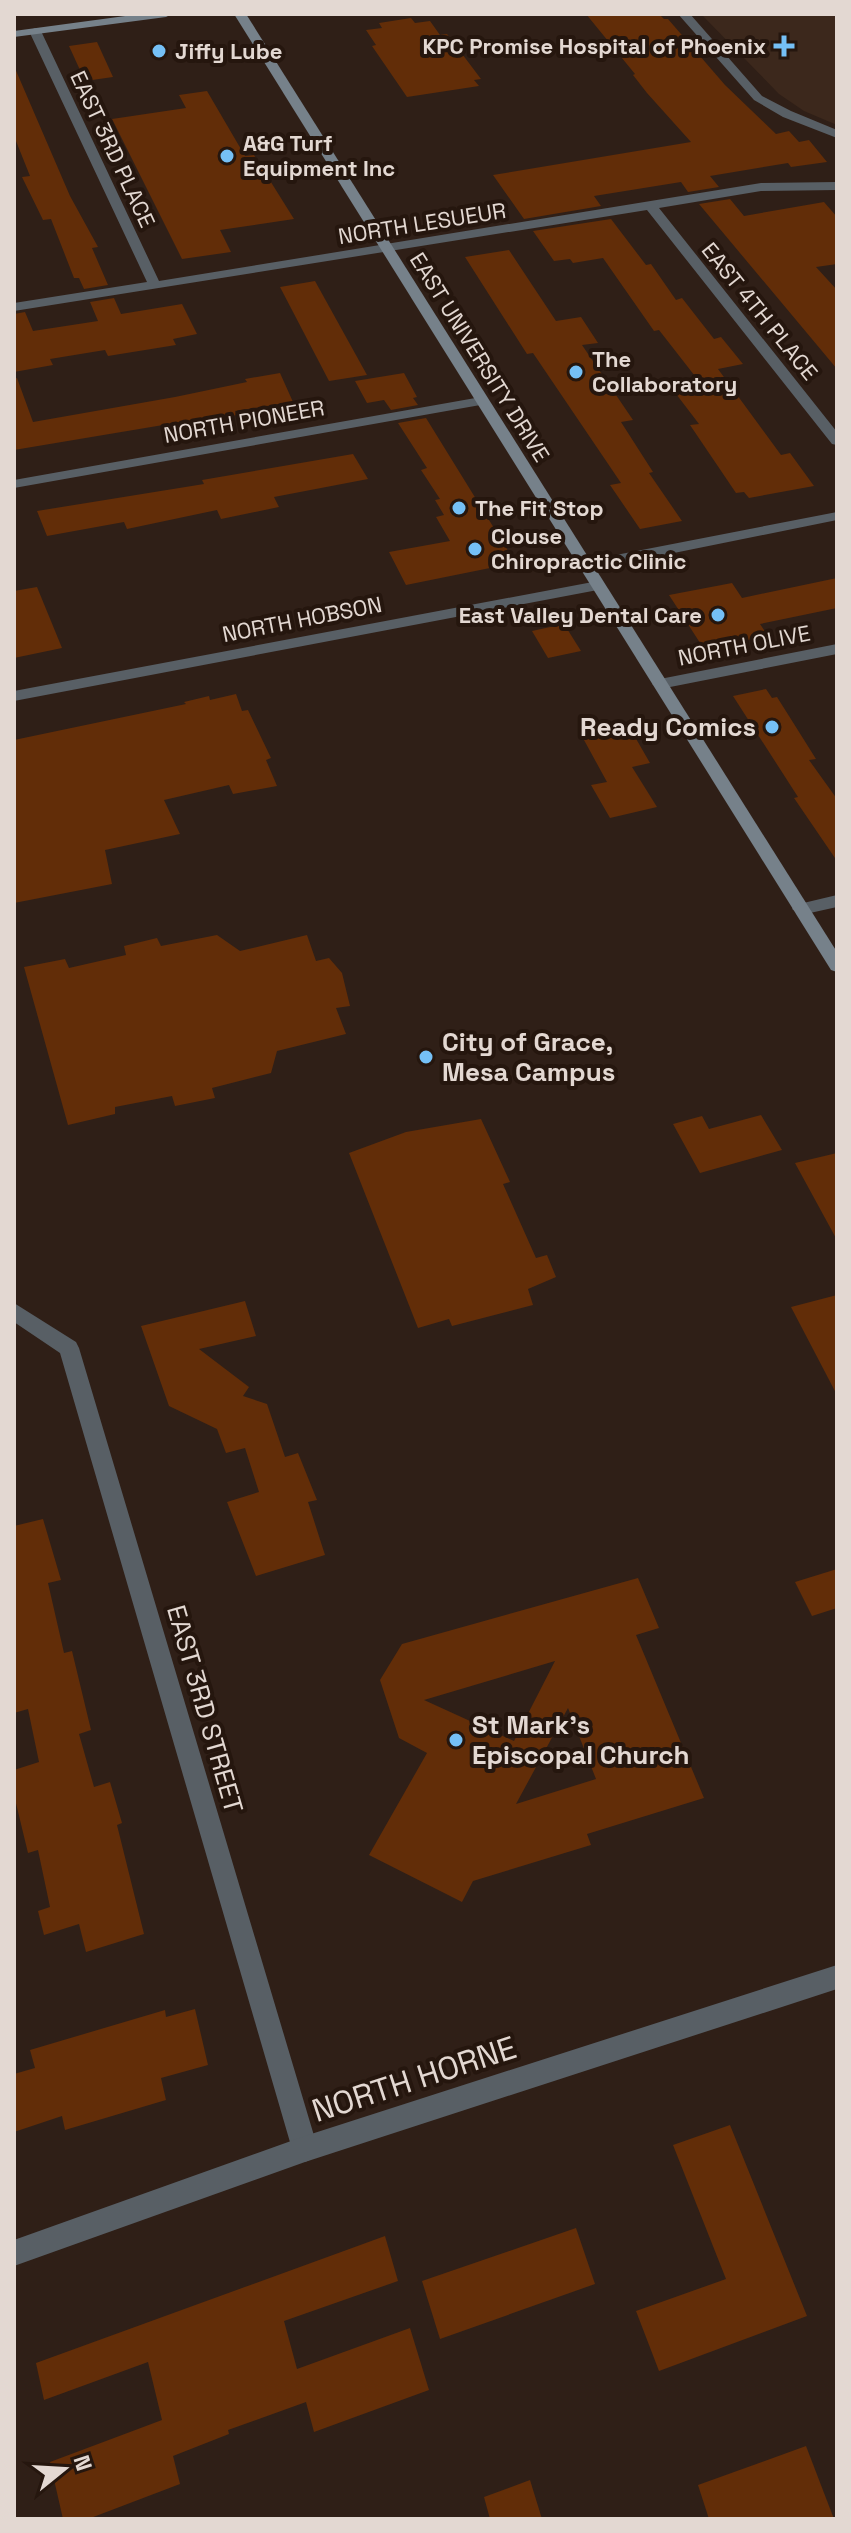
<svg xmlns="http://www.w3.org/2000/svg" width="851" height="2533" font-family="'Space Grotesk',sans-serif">
	<style>
		.built { fill: #3c281c }
		.building { fill: #622d08; fill-rule: evenodd }
		.lines { fill: none; stroke-linecap: round; stroke-linejoin: round }
		.minor { fill: #585f65; fill-rule: evenodd }
		.tertiary { fill: #585f65; fill-rule: evenodd }
		.secondary { fill: #76818a; fill-rule: evenodd }
		.poi-dot { fill: #75c0f6; stroke: #25160e; stroke-width: 3 }
		.labels { text-anchor: middle; dominant-baseline: central; stroke-width: 8; stroke-linejoin: round; paint-order: stroke }
		.far-poi-label { font-size: 22px; font-weight: bold; fill: #e3d8d2; stroke: #25160e; text-anchor: start }
		.far-street-label { font-size: 22px; fill: #e3d8d2; stroke: #25160e }
		.poi-label { font-size: 26px; font-weight: bold; fill: #e3d8d2; stroke: #25160e; text-anchor: start }
		.street-label { font-size: 26px; fill: #e3d8d2; stroke: #25160e }
		.near-street-label { font-size: 32px; fill: #e3d8d2; stroke: #25160e }
	</style>
	<rect width="100%" height="100%" fill="#2f1f17"/>
	<!-- built -->
	<polygon class="built" points="701,14 837,14 837,125 804,111 779,94"/>
	<!-- building -->
	<g class="building">
		<polygon points="586,14 659,14 664,19 668,19 725,85 776,134 789,131 799,142 809,140 827,162 791,167 788,163 710,176 719,187 688,192 681,182 594,196 601,206 524,219 493,175 691,142 647,93 633,75 635,74"/>
		<polygon points="411,18 415,23 430,21 440,35 447,34 481,79 474,80 479,86 407,97 372,46 376,45 366,30 382,28 379,23"/>
		<polygon points="97,42 113,77 85,81 69,46"/>
		<polygon points="14,66 70,196 98,247 92,248 108,285 84,289 79,278 74,278 51,219 43,220 22,177 30,176 14,136"/>
		<polygon points="207,91 245,156 254,155 294,219 220,230 231,252 182,259 112,119 186,108 179,95"/>
		<polygon points="730,199 744,216 824,202 837,217 837,264 816,267 837,290 837,369 699,204"/>
		<polygon points="611,219 646,265 651,264 676,300 682,298 714,339 721,337 743,364 718,369 781,455 790,453 814,486 749,498 744,492 736,493 690,425 699,424 670,386 698,380 659,330 654,331 603,258 573,263 570,259 554,261 533,231"/>
		<polygon points="509,250 556,321 581,317 598,343 582,345 633,420 621,422 653,472 649,473 682,521 640,529 610,485 621,483 533,353 527,354 465,257"/>
		<polygon points="315,281 367,375 329,381 280,287"/>
		<polygon points="114,298 121,314 182,304 197,334 173,339 176,345 108,356 105,350 50,359 53,365 14,372 14,314 25,312 33,331 98,321 90,302"/>
		<polygon points="280,373 293,402 235,411 237,415 188,424 187,421 14,450 14,379 17,378 33,422 175,397 247,382 245,379"/>
		<polygon points="404,373 417,397 413,398 418,405 391,410 384,400 367,403 355,381"/>
		<polygon points="426,418 510,554 490,558 495,567 406,585 389,552 450,541 436,517 444,515 435,500 440,499 421,470 427,468 398,423"/>
		<polygon points="353,454 368,479 274,497 279,507 221,519 217,510 127,529 124,522 47,536 37,511 204,484 202,480"/>
		<polygon points="837,578 837,608 760,624 768,636 704,649 669,595 732,583 742,598"/>
		<polygon points="37,587 62,648 14,658 14,591"/>
		<polygon points="564,624 581,651 548,658 532,631"/>
		<polygon points="766,689 772,698 777,697 789,716 816,759 809,760 837,799 837,861 794,798 798,797 733,696"/>
		<polygon points="236,694 242,711 248,710 271,758 266,760 277,786 233,794 229,785 164,800 180,834 105,850 112,884 14,903 14,740 186,704 184,702 209,696 210,700"/>
		<polygon points="631,730 650,763 632,767 657,807 610,818 591,785 607,782 584,740"/>
		<polygon points="217,935 240,951 307,935 316,961 329,958 342,973 350,1006 336,1008 346,1034 277,1051 271,1073 212,1088 215,1098 175,1106 172,1096 115,1107 115,1114 68,1125 24,967 65,959 69,968 126,955 124,946 157,938 161,946"/>
		<polygon points="761,1115 782,1150 700,1173 673,1124 702,1116 709,1129"/>
		<polygon points="481,1119 510,1182 503,1184 536,1258 547,1255 556,1277 528,1289 533,1305 452,1326 449,1319 418,1328 349,1153 406,1132"/>
		<polygon points="837,1153 837,1240 795,1163"/>
		<polygon points="837,1295 837,1395 791,1307"/>
		<polygon points="245,1301 256,1336 199,1349 249,1387 243,1396 267,1404 285,1457 298,1453 317,1500 308,1502 325,1555 256,1576 227,1502 259,1492 245,1448 226,1453 217,1429 169,1406 141,1326"/>
		<polygon points="43,1519 61,1580 48,1583 64,1653 72,1651 91,1730 79,1734 94,1787 110,1782 122,1823 117,1825 144,1934 86,1952 79,1924 44,1935 38,1911 50,1907 38,1850 28,1853 14,1795 14,1770 39,1762 28,1709 14,1713 14,1526"/>
		<polygon points="837,1569 837,1608 812,1616 795,1582"/>
		<path d="M 638,1578 L 659,1628 L 636,1635 L 704,1798 L 587,1834 L 591,1845 L 473,1881 L 462,1902 L 369,1855 L 427,1753 L 399,1738 L 380,1680 L 402,1644 ZM 555,1661 L 514,1741 L 424,1700 ZM 568,1708 L 596,1779 L 516,1804 Z"/>
		<polygon points="195,2009 208,2065 161,2078 166,2100 65,2130 62,2116 14,2132 14,2074 35,2068 30,2050 165,2010 166,2017"/>
		<polygon points="730,2125 807,2316 659,2371 636,2311 726,2279 673,2145"/>
		<polygon points="576,2228 595,2284 440,2339 422,2281"/>
		<polygon points="385,2236 398,2281 284,2321 297,2369 410,2328 429,2390 314,2432 306,2402 228,2430 229,2434 173,2456 180,2484 88,2519 63,2519 50,2462 162,2420 148,2362 44,2400 36,2363"/>
		<polygon points="806,2446 834,2519 709,2519 698,2485"/>
		<polygon points="530,2480 542,2519 490,2519 484,2497"/>
	</g>
	<g class="lines">
		<!-- minor -->
		<g class="minor">
			<polygon points="678,14 690,14 762,96 791,111 837,130 837,138 783,117 754,100"/>
			<polygon points="35,28 41,31 159,281 761,183 837,182 837,190 761,191 659,208 837,432 837,445 832,444 647,210 14,311 14,303 147,282 29,31"/>
			<polygon points="481,397 488,401 486,404 14,488 14,480"/>
			<polygon points="837,512 837,520 585,571 577,566 585,561"/>
			<polygon points="598,581 606,586 603,589 14,701 14,691"/>
			<polygon points="837,644 837,654 660,689 652,684 660,679"/>
			<polygon points="837,895 837,907 801,915 792,909 795,905"/>
			<polygon points="14,1303 76,1342 79,1348 318,2149 314,2158 305,2162 296,2158 292,2149 60,1353 14,1322"/>
		</g>
		<!-- tertiary -->
		<polygon class="tertiary" points="837,1965 837,1989 305,2162 14,2266 14,2240 305,2136"/>
		<!-- secondary -->
		<g class="secondary">
			<polygon points="140,14 172,14 166,17 14,37 14,31"/>
			<polygon points="234,14 246,14 837,952 837,972 831,970"/>
		</g>
	</g>
	<!-- markers -->
	<g class="poi-dot">
		<path d="M780 34h8v8h8v8h-8v8h-8v-8h-8v-8h8z"/>
		<circle cx="159" cy="51" r="8"/>
		<circle cx="227" cy="156" r="8"/>
		<circle cx="576" cy="372" r="8"/>
		<circle cx="459" cy="508" r="8"/>
		<circle cx="475" cy="549" r="8"/>
		<circle cx="718" cy="615" r="8"/>
		<circle cx="772" cy="727" r="8"/>
		<circle cx="426" cy="1057" r="8"/>
		<circle cx="456" cy="1740" r="8"/>
	</g>
	<g class="labels">
		<!-- far-poi labels -->
		<g class="far-poi-label">
			<text x="766" y="46" text-anchor="end">KPC Promise Hospital of Phoenix</text>
			<text x="175" y="51">Jiffy Lube</text>
			<text x="243" y="143">A&amp;G Turf<tspan x="243" dy="25">Equipment Inc</tspan></text>
			<text x="592" y="359">The<tspan x="592" dy="25">Collaboratory</tspan></text>
			<text x="475" y="508">The Fit Stop</text>
			<text x="491" y="536">Clouse<tspan x="491" dy="25">Chiropractic Clinic</tspan></text>
			<text x="702" y="615" text-anchor="end">East Valley Dental Care</text>
		</g>
		<!-- far-street labels -->
		<g class="far-street-label">
			<text transform="translate(113 149) rotate(65)">EAST 3RD PLACE</text>
			<text transform="translate(422 223) rotate(-9)">NORTH LESUEUR</text>
			<text transform="translate(760 311) rotate(51)">EAST 4TH PLACE</text>
			<text transform="translate(480 357) rotate(58)">EAST UNIVERSITY DRIVE</text>
			<text transform="translate(244 421) rotate(-10)">NORTH PIONEER</text>
			<text transform="translate(302 619) rotate(-11)">NORTH HOBSON</text>
			<text transform="translate(744 645) rotate(-11)">NORTH OLIVE</text>
		</g>
		<!-- poi labels -->
		<g class="poi-label">
			<text x="756" y="727" text-anchor="end">Ready Comics</text>
			<text x="442" y="1042">City of Grace,<tspan x="442" dy="30">Mesa Campus</tspan></text>
			<text x="472" y="1725">St Mark's<tspan x="472" dy="30">Episcopal Church</tspan></text>
		</g>
		<!-- street labels -->
		<g class="street-label">
			<text transform="translate(205 1709) rotate(74)">EAST 3RD STREET</text>
		</g>
		<!-- near-street labels -->
		<g class="near-street-label">
			<text transform="translate(414 2079) rotate(-18)">NORTH HORNE</text>
		</g>
	</g>
	<!-- border -->
	<rect width="851" height="2533" fill="none" stroke="#e3d8d2" stroke-width="32"/>
	<!-- north arrow -->
	<g transform="translate(64 2469) rotate(72)" stroke="#25160e" stroke-width="6" paint-order="stroke">
	<path d="M0-6L14 30L0 20L-14 30Z" fill="#e3d8d2"/>
	<text y="-12" font-size="22" font-weight="bold" text-anchor="middle" fill="#e3d8d2">N</text>
	</g>
</svg>
